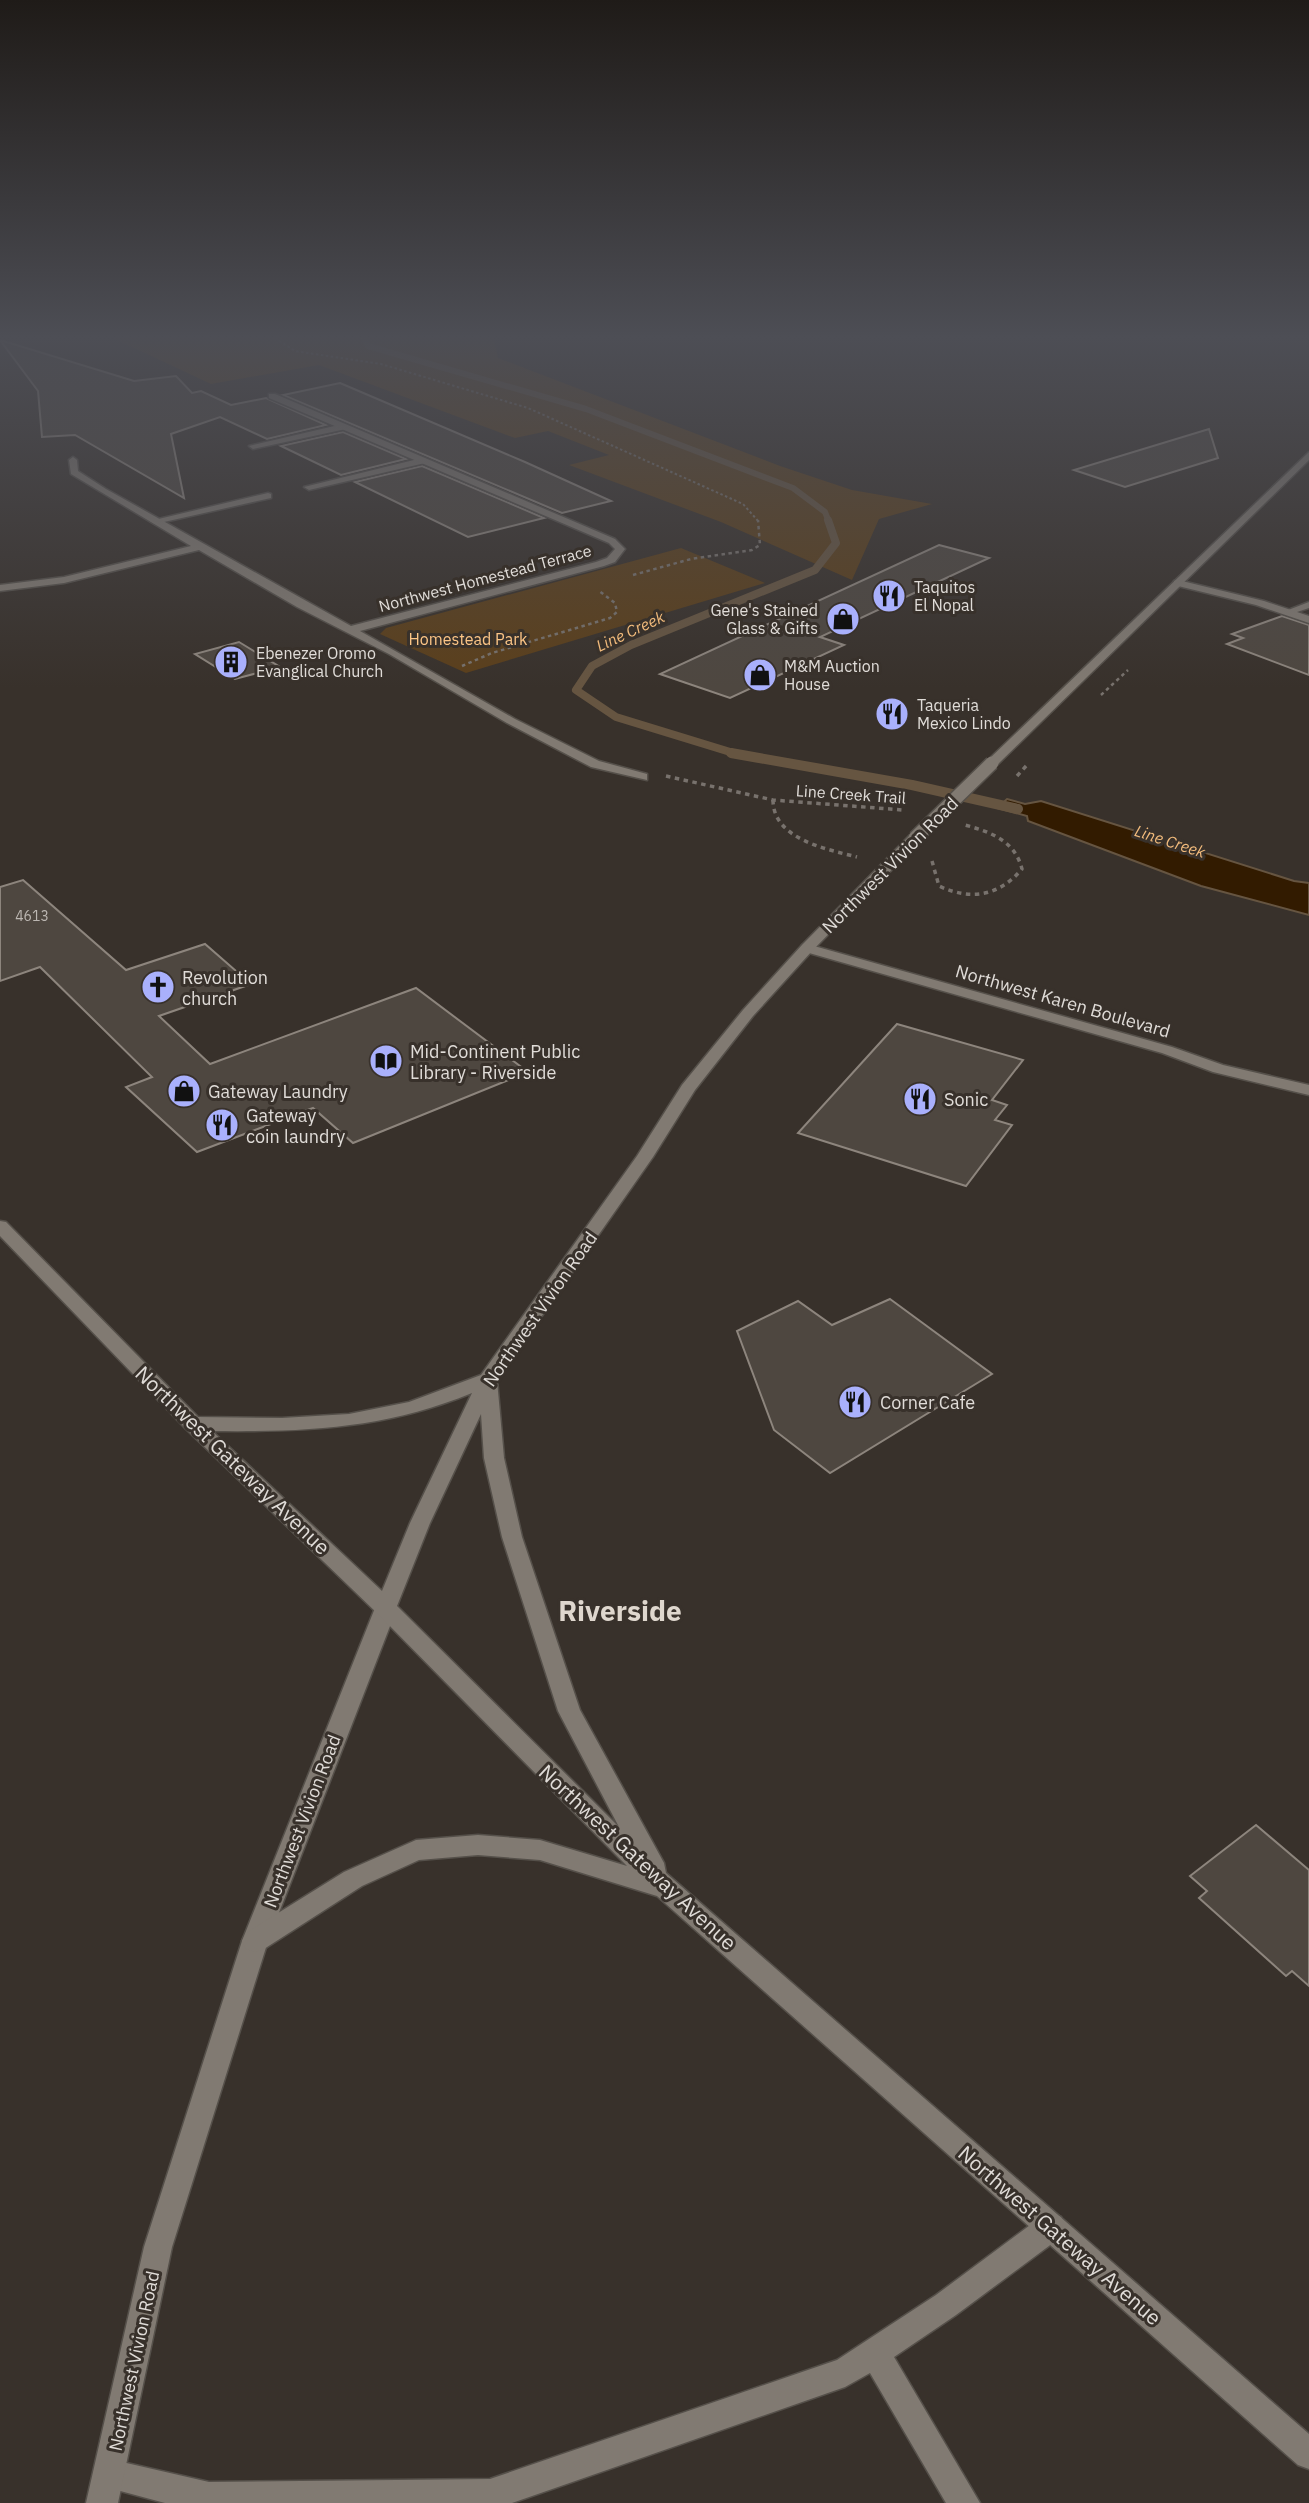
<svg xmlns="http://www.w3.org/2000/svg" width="1309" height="2503" font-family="'IBM Plex Sans',sans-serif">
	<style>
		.green { fill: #5b3f1b }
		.water { fill: #321b00; stroke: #665541; stroke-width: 2 }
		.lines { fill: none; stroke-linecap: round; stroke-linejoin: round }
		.stream-far2 { stroke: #665541; stroke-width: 6 }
		.stream-far1 { stroke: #665541; stroke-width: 8 }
		.stream { stroke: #665541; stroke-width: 10 }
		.building { fill: #4e4740; stroke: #8d857d; stroke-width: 2 }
		.lane-casing { stroke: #55504a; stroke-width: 3 }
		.street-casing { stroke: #55504a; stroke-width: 3 }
		.secondary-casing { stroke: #55504a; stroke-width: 3 }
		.path-far2 { stroke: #78726d; stroke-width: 2; stroke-dasharray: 2.5 2.5; stroke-linecap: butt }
		.path-far1 { stroke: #78726d; stroke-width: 2.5; stroke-dasharray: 3.5 3.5; stroke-linecap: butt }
		.path { stroke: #78726d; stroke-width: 3.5; stroke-dasharray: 4.5 4.5; stroke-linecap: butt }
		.lane { fill: #817a72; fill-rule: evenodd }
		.street { fill: #817a72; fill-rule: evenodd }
		.secondary { fill: #817a72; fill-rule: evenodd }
		.secondary-bridge-casing { stroke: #55504a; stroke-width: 16; stroke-linecap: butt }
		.path-bridge { stroke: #78726d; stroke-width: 3.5; stroke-dasharray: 4.5 4.5; stroke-linecap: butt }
		.secondary-bridge { stroke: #817a72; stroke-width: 13 }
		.labels { text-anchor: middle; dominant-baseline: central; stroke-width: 6; stroke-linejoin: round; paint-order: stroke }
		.number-label { font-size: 14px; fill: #bcb7b2 }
		.far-street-label { font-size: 16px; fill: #e0dcd8; stroke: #38312b }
		.far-poi-label { font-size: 16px; fill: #e0dcd8; stroke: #38312b; text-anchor: start }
		.far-water-label { font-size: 16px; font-style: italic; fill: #f2bb7c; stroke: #38312b }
		.far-park-label { font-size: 16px; fill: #fcc586; stroke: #38312b }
		.street-label { font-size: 18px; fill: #e0dcd8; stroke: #38312b }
		.poi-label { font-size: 18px; fill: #e0dcd8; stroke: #38312b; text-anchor: start }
		.near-street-label { font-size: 21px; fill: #e0dcd8; stroke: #38312b }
		.near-district-label { font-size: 28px; font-weight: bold; fill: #dfd7ce; stroke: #38312b }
	</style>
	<rect width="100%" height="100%" fill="#38312b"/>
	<!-- green -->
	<g class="green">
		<polygon points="113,338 494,338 498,358 780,466 852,490 932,504 879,519 852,580 721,522 569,465 609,455 548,431 515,438 319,365 211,384"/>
		<polygon points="681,548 765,583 466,673 380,634 386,628"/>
	</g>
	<!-- water -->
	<polygon class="water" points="1007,799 1025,804 1041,801 1294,881 1309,883 1309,915 1201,886 1028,821 1027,816 997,808"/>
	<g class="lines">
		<!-- stream-far2 -->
		<polyline class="stream-far2" points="364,338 368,346 586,409 793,488 825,512 829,522"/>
		<!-- stream-far1 -->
		<polyline class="stream-far1" points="740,755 616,717 576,690 592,666 631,645 815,570 836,543 828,520"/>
		<!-- stream -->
		<polyline class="stream" points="731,753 912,785 1018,809"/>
	</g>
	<!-- building -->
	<g class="building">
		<polygon points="0,340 134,381 176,376 192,393 201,391 231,405 266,398 326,425 267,439 220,417 171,434 184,498 75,435 42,437 38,391"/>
		<polygon points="340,383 525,462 611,501 562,513 283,395"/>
		<polygon points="1209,429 1218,458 1125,487 1074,470"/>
		<polygon points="343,432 406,459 341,475 281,446"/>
		<polygon points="422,466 544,518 468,537 355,482"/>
		<polygon points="939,545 989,558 820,637 844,645 730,698 660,674"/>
		<polygon points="1282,616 1309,625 1309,675 1227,644 1243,638 1232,634"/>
		<polygon points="239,642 280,667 235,679 195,654"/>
		<polygon points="23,880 126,970 205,944 251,984 159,1016 210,1064 416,988 528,1072 353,1143 313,1108 197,1152 126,1087 152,1077 40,967 0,981 0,887"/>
		<polygon points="897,1024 1023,1060 992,1100 1007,1105 995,1120 1012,1125 966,1186 798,1133"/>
		<polygon points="890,1299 992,1374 830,1473 774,1430 737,1331 798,1301 832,1325"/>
		<polygon points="1256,1825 1309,1870 1309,1986 1292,1971 1286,1976 1199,1898 1207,1891 1190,1876"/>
	</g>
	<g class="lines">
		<defs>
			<g id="lane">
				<polygon points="343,424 346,429 253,449 249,446"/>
				<polygon points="422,458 425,463 309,490 304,487"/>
				<polygon points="268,493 271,494 271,498 155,524 150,521"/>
				<polygon points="1309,602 1309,608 1288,615 1283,612"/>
				<polygon points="1051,2213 1061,2217 1065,2227 1061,2237 956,2315 894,2357 980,2503 946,2503 870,2373 845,2387 512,2503 165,2503 98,2485 94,2474 98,2463 109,2459 209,2482 490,2479 837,2360 936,2295 1041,2217"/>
			</g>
			<g id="street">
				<polygon points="269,394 275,394 615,539 625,549 615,562 604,566 360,631 515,719 599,761 647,774 647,780 591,767 507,723 389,654 297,607 199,550 64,583 0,591 0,585 64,577 191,546 71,474 69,460 73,457 77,460 78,471 106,489 351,626 596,562 607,558 615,549 609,543 269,398"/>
				<polygon points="1178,580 1264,601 1309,616 1309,623 1256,605 1174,585 1174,581"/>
				<polygon points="807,944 1172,1047 1223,1065 1309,1085 1309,1095 1213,1072 1162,1053 802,951 802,945"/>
				<polygon points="386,1600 394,1602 397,1608 268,1941 172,2247 118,2503 86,2503 144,2247 242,1941 375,1608 378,1602"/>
			</g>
			<g id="secondary">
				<polygon points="1309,452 1309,460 996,766 988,766 988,760"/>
				<path d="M 915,834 L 921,838 L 920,841 L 812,951 L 753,1016 L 695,1090 L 653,1157 L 497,1380 L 504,1458 L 522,1537 L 580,1710 L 664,1863 L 666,1873 L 1309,2434 L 1309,2469 L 1298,2465 L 657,1896 L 540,1860 L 478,1855 L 419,1860 L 362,1886 L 264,1949 L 255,1952 L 246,1949 L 242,1941 L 246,1933 L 344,1872 L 416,1840 L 478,1835 L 540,1840 L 627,1866 L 378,1614 L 186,1429 L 0,1236 L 0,1221 L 6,1222 L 198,1417 L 282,1418 L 349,1414 L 409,1402 L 481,1375 L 637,1156 L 682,1085 L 743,1010 L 802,945 L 910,835 ZM 472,1393 L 410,1523 L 382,1591 L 212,1431 C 305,1432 384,1429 472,1393 ZM 481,1414 L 484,1458 L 502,1537 L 558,1711 L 619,1827 L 397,1606 L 430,1523 Z"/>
			</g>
		</defs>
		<!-- lane casing -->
		<use href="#lane" class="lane-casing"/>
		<!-- street casing -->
		<use href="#street" class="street-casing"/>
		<!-- secondary casing -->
		<use href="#secondary" class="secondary-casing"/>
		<!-- path-far2 -->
		<polyline class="path-far2" points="275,338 295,351 381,364 528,408 743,504 759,522"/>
		<!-- path-far1 -->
		<g class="path-far1">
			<polyline points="633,575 691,559 752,550 760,545 758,520"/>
			<polyline points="462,666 492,653 610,618 617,612 615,603 598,590"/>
			<polyline points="1101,695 1128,670"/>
		</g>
		<!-- path -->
		<g class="path">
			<polyline points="666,776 773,800 903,810"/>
			<path d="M 773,800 C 773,839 826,849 857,857"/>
			<path d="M 932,861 L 939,886 C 971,901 999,896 1022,869 C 1015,841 991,832 965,825"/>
		</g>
		<!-- lane -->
		<use href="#lane" class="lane"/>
		<!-- street -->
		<use href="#street" class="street"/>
		<!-- secondary -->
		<use href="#secondary" class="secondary"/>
		<defs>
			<polyline id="secondary-bridge" points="915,838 992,763"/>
		</defs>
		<!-- secondary-bridge casing -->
		<use href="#secondary-bridge" class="secondary-bridge-casing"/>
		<!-- path-bridge -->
		<polyline class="path-bridge" points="1017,776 1027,765"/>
		<!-- secondary-bridge -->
		<use href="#secondary-bridge" class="secondary-bridge"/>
	</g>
	<!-- sky -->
	<linearGradient id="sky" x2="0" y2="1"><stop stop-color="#1f1b18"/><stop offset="0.49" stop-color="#4d4e55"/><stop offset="1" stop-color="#4d4e55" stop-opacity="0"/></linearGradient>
	<rect width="1309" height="688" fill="url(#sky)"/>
	<!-- icons -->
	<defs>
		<symbol id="restaurant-disc" viewBox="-11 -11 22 22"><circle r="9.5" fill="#a9b0fc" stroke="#38312b"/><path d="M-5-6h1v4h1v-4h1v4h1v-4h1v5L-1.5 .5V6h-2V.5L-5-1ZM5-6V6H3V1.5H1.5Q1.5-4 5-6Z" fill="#111"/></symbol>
		<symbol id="shop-disc" viewBox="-11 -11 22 22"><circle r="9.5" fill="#a9b0fc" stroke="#38312b"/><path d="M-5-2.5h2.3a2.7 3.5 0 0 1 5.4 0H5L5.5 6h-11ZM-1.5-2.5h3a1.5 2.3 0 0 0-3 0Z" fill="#111"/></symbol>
		<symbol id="building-disc" viewBox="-11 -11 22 22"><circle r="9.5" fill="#a9b0fc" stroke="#38312b"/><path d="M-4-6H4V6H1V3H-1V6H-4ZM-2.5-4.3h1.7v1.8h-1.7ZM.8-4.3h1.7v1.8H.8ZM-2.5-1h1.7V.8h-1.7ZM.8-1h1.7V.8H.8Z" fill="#111"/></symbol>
		<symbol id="church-disc" viewBox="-11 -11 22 22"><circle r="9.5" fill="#a9b0fc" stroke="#38312b"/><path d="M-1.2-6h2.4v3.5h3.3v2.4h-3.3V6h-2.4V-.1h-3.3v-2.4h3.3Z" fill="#111"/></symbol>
		<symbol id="library-disc" viewBox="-11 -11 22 22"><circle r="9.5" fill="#a9b0fc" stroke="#38312b"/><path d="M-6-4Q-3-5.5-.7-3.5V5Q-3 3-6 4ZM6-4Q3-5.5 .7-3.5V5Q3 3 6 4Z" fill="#111"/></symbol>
	</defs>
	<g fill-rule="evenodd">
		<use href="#restaurant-disc" x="870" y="577" width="38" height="38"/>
		<use href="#shop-disc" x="824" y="600" width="38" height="38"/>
		<use href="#building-disc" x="212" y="643" width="38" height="38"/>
		<use href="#shop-disc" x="741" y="656" width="38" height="38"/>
		<use href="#restaurant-disc" x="873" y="695" width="38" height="38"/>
		<use href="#church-disc" x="139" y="968" width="38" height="38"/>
		<use href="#library-disc" x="367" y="1042" width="38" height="38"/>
		<use href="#shop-disc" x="165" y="1072" width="38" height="38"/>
		<use href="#restaurant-disc" x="901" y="1080" width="38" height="38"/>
		<use href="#restaurant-disc" x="203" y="1106" width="38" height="38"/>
		<use href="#restaurant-disc" x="836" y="1383" width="38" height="38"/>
	</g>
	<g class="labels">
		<!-- number labels -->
		<g class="number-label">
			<text x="32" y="916">4613</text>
		</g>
		<!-- far-street labels -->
		<g class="far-street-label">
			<text transform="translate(485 578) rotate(-15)">Northwest Homestead Terrace</text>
			<text transform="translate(851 794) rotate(4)">Line Creek Trail</text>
		</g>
		<!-- far-poi labels -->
		<g class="far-poi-label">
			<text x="914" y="587">Taquitos<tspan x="914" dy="18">El Nopal</tspan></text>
			<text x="818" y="610" text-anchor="end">Gene's Stained<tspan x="818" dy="18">Glass &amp; Gifts</tspan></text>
			<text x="256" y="653">Ebenezer Oromo<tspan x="256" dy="18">Evanglical Church</tspan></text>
			<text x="784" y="666">M&amp;M Auction<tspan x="784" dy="18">House</tspan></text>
			<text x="917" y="705">Taqueria<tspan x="917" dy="18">Mexico Lindo</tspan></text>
		</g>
		<!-- far-water labels -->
		<g class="far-water-label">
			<text transform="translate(630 631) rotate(-25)">Line Creek</text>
			<text transform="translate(1170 841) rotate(18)">Line Creek</text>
		</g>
		<!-- far-park labels -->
		<g class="far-park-label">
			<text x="468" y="639">Homestead Park</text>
		</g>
		<!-- street labels -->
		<g class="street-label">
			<text transform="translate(890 865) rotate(-45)">Northwest Vivion Road</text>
			<text transform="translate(1063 1001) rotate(16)">Northwest Karen Boulevard</text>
			<text transform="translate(540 1309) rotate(-55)">Northwest Vivion Road</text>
			<text transform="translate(302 1821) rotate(-69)">Northwest Vivion Road</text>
			<text transform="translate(134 2361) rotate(-78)">Northwest Vivion Road</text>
		</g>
		<!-- poi labels -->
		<g class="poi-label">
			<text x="182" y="977">Revolution<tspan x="182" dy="21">church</tspan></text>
			<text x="410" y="1051">Mid-Continent Public<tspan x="410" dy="21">Library - Riverside</tspan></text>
			<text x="208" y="1091">Gateway Laundry</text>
			<text x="944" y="1099">Sonic</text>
			<text x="246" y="1115">Gateway<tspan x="246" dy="21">coin laundry</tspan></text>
			<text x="880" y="1402">Corner Cafe</text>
		</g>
		<!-- near-street labels -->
		<g class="near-street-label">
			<text transform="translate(233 1460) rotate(44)">Northwest Gateway Avenue</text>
			<text transform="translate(638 1857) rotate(43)">Northwest Gateway Avenue</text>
			<text transform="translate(1060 2235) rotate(41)">Northwest Gateway Avenue</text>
		</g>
		<!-- near-district labels -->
		<g class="near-district-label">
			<text x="620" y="1610">Riverside</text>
		</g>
	</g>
</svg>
